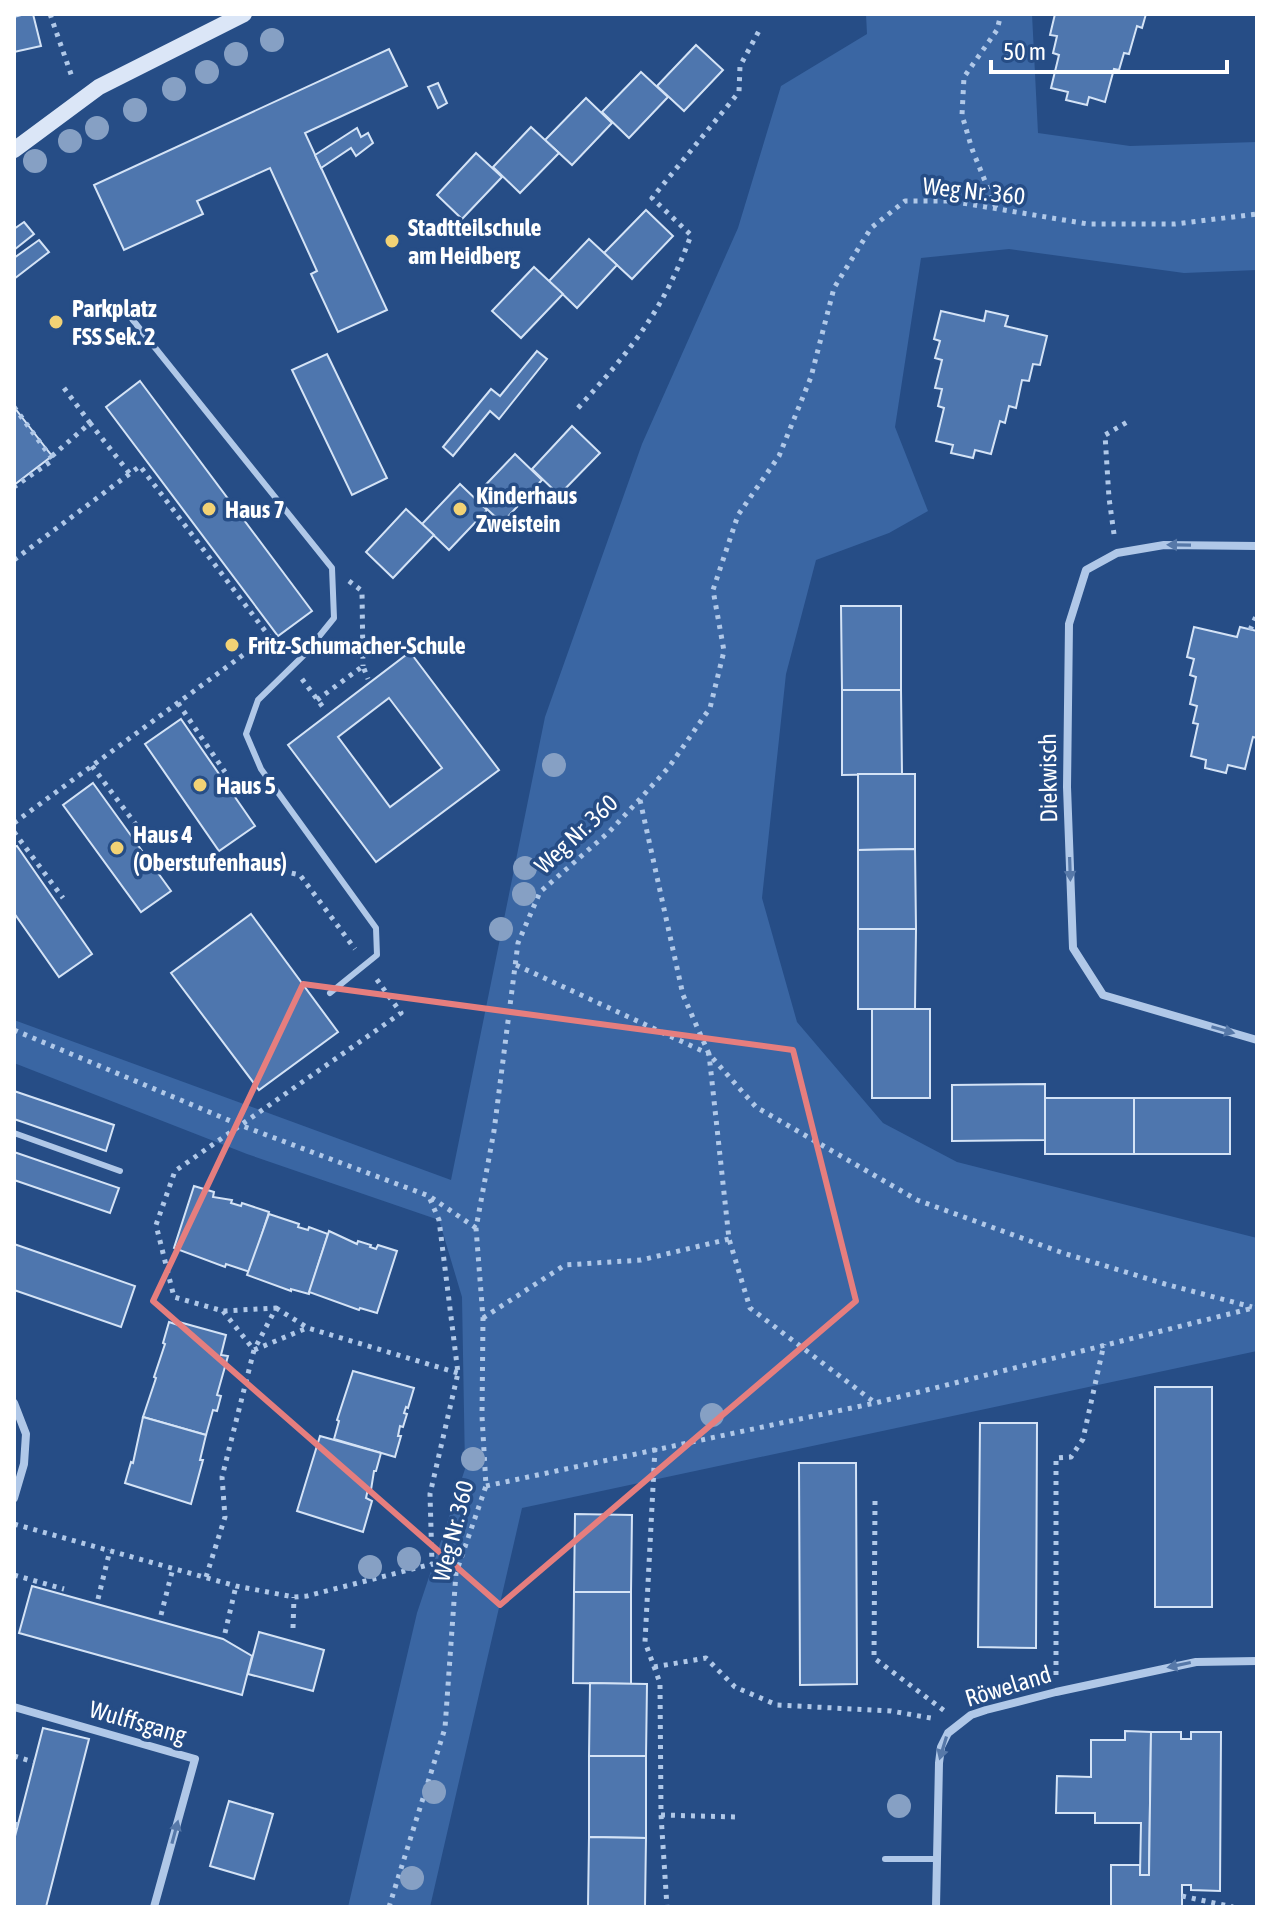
<svg xmlns="http://www.w3.org/2000/svg" width="1271" height="1921" font-family="'Asap Condensed',sans-serif">
	<style>
		.green { fill: #3a66a3 }
		.building { fill: #4e76ae; stroke: #d4e3f6; stroke-width: 2; fill-rule: evenodd }
		.lines { fill: none; stroke-linecap: round; stroke-linejoin: round }
		.path { stroke: #b0c8e8; stroke-width: 5; stroke-dasharray: 4 6; stroke-linecap: butt }
		.lane { stroke: #b0c8e8; stroke-width: 6 }
		.street { stroke: #b0c8e8; stroke-width: 8 }
		.secondary { stroke: #dbe6f7; stroke-width: 16 }
		.tree { fill: #86a0c4 }
		.oneway { fill: #5678a8 }
		.marked { fill: none; stroke: #e67e7e; stroke-width: 6; stroke-linejoin: round }
		.poi-dot { fill: #f2d275; stroke: #264d86; stroke-width: 3 }
		.labels { text-anchor: middle; dominant-baseline: central; stroke-width: 7; stroke-linejoin: round; paint-order: stroke }
		.street-label { font-size: 24px; fill: #fff; stroke: #264d86 }
		.poi-label { font-size: 24px; font-weight: bold; fill: #fff; stroke: #264d86; text-anchor: start }
	</style>
	<rect width="100%" height="100%" fill="#264d86"/>
	<!-- green -->
	<polygon class="green" points="866,14 1032,14 1038,133 1130,146 1257,142 1257,270 1184,273 1009,249 921,258 895,427 928,511 889,533 816,560 786,674 762,898 797,1022 883,1123 957,1162 1257,1238 1257,1351 522,1508 430,1907 348,1907 417,1613 465,1469 462,1297 439,1220 247,1154 14,1063 14,1020 451,1180 545,717 642,444 738,228 781,86 867,34"/>
	<!-- building -->
	<g class="building">
		<polygon points="25,14 33,14 41,46 14,52 14,17"/>
		<polygon points="1055,14 1146,14 1142,28 1137,26 1129,54 1124,53 1119,70 1114,69 1105,102 1089,97 1087,105 1066,100 1068,92 1051,88 1059,55 1053,53 1057,36 1050,35"/>
		<polygon points="696,45 723,70 684,111 657,86"/>
		<polygon points="389,49 407,86 305,133 387,310 338,332 311,274 317,271 270,168 197,201 203,214 124,250 94,185"/>
		<polygon points="641,72 668,97 629,138 602,112"/>
		<polygon points="438,83 447,103 438,108 428,87"/>
		<polygon points="586,98 612,123 572,165 545,140"/>
		<polygon points="531,127 559,153 520,193 493,167"/>
		<polygon points="357,128 361,137 368,133 373,143 356,156 351,148 321,168 315,155"/>
		<polygon points="476,153 502,177 462,219 437,195"/>
		<polygon points="646,210 673,236 632,279 604,253"/>
		<polygon points="24,222 34,234 14,250 14,229"/>
		<polygon points="589,239 617,265 577,308 549,281"/>
		<polygon points="39,240 49,252 14,279 14,258"/>
		<polygon points="534,267 563,294 521,338 492,311"/>
		<polygon points="941,311 984,321 986,311 1008,316 1005,326 1047,336 1040,365 1033,364 1029,381 1022,380 1016,408 1009,406 1005,423 1000,421 991,454 975,450 973,458 951,453 953,445 936,441 944,408 938,406 942,389 935,388 942,360 935,358 940,341 934,339"/>
		<polygon points="537,351 547,359 499,419 490,411 453,456 443,447 491,389 500,396"/>
		<polygon points="327,354 387,478 352,495 292,370"/>
		<polygon points="140,381 312,611 278,636 106,407"/>
		<polygon points="14,407 52,456 14,485"/>
		<polygon points="572,426 600,453 559,495 532,469"/>
		<polygon points="515,454 542,480 502,523 474,497"/>
		<polygon points="460,484 487,510 449,550 422,524"/>
		<polygon points="406,509 434,535 393,578 366,552"/>
		<polygon points="841,606 901,606 901,690 842,690"/>
		<polygon points="1194,627 1237,637 1240,627 1257,631 1257,738 1253,737 1245,769 1228,765 1226,773 1205,768 1206,760 1191,756 1198,724 1193,723 1197,706 1190,704 1196,677 1190,675 1194,659 1187,657"/>
		<path d="M 410,652 L 499,770 L 376,862 L 288,745 ZM 389,698 L 442,768 L 390,807 L 338,737 Z"/>
		<polygon points="842,690 901,690 902,774 842,775"/>
		<polygon points="181,719 255,826 219,851 145,744"/>
		<polygon points="858,774 915,774 915,849 858,850"/>
		<polygon points="93,783 171,891 141,912 63,805"/>
		<polygon points="17,846 92,954 59,977 14,913 14,847"/>
		<polygon points="915,849 916,929 858,929 858,850"/>
		<polygon points="251,914 338,1032 259,1090 171,973"/>
		<polygon points="858,929 916,929 915,1009 858,1009"/>
		<rect x="872" y="1009" width="58" height="89"/>
		<polygon points="1045,1084 1045,1140 952,1141 952,1085"/>
		<polygon points="14,1091 114,1125 106,1151 14,1119"/>
		<rect x="1045" y="1098" width="89" height="56"/>
		<rect x="1134" y="1098" width="96" height="56"/>
		<polygon points="14,1152 119,1188 110,1213 14,1180"/>
		<polygon points="194,1186 214,1192 213,1197 232,1200 231,1203 241,1206 242,1203 269,1212 250,1272 226,1264 225,1267 174,1248"/>
		<polygon points="269,1214 299,1224 298,1227 308,1230 309,1227 328,1234 309,1294 291,1289 291,1291 247,1275"/>
		<polygon points="329,1231 357,1244 358,1241 371,1245 370,1247 376,1249 378,1245 397,1251 377,1313 360,1308 359,1310 309,1292"/>
		<polygon points="14,1244 135,1286 121,1327 14,1290"/>
		<polygon points="169,1322 178,1325 179,1322 226,1335 221,1355 228,1356 217,1395 221,1396 217,1411 213,1410 206,1435 143,1417 156,1378 154,1377 165,1344 163,1343"/>
		<polygon points="353,1371 414,1388 408,1408 406,1407 404,1413 407,1414 403,1427 400,1426 398,1436 401,1436 395,1457 334,1439 339,1421 337,1420"/>
		<rect x="1155" y="1387" width="57" height="220"/>
		<polygon points="143,1417 206,1435 200,1460 203,1460 191,1504 125,1483 131,1462 133,1463"/>
		<polygon points="980,1423 1037,1423 1036,1648 978,1647"/>
		<polygon points="320,1436 381,1453 376,1471 374,1471 371,1490 368,1489 366,1498 372,1501 363,1532 297,1511"/>
		<polygon points="799,1463 856,1463 857,1684 800,1685"/>
		<polygon points="575,1514 632,1515 631,1592 574,1592"/>
		<polygon points="32,1586 223,1639 252,1656 242,1695 19,1633"/>
		<polygon points="574,1592 631,1592 631,1684 573,1683"/>
		<polygon points="259,1632 324,1650 313,1691 248,1674"/>
		<polygon points="590,1683 647,1684 646,1756 589,1756"/>
		<polygon points="43,1728 89,1739 46,1907 14,1907 14,1840"/>
		<polygon points="1125,1731 1151,1732 1149,1875 1140,1875 1141,1823 1095,1823 1095,1813 1056,1813 1057,1776 1091,1777 1091,1740 1125,1740"/>
		<polygon points="1151,1732 1181,1732 1181,1739 1191,1739 1191,1732 1221,1732 1220,1891 1191,1890 1191,1885 1182,1885 1182,1907 1111,1907 1111,1865 1140,1865 1140,1875 1149,1875"/>
		<polygon points="589,1756 646,1756 646,1838 589,1837"/>
		<polygon points="229,1801 273,1814 254,1879 210,1866"/>
		<polygon points="589,1837 646,1838 645,1907 588,1907"/>
	</g>
	<g class="lines">
		<!-- path -->
		<g class="path">
			<polyline points="50,14 72,77"/>
			<polyline points="996,208 972,149 962,115 964,77 997,30 1001,14"/>
			<polyline points="64,388 90,423"/>
			<polyline points="14,407 53,460 14,487"/>
			<path d="M 578,408 C 631,350 664,310 691,235 L 652,198 L 739,92 L 740,66 L 760,29"/>
			<polyline points="52,456 90,423 130,474"/>
			<polyline points="1114,534 1109,498 1105,435 1129,421"/>
			<polyline points="14,560 140,466 281,652"/>
			<polyline points="349,581 362,591 363,666"/>
			<polyline points="1250,630 1257,614"/>
			<polyline points="302,679 325,710"/>
			<polyline points="317,700 363,666 368,679"/>
			<polyline points="178,703 225,772"/>
			<polyline points="92,766 146,838"/>
			<polyline points="640,800 683,995 709,1054 756,1107 917,1200 1063,1253 1165,1284 1252,1307"/>
			<polyline points="14,823 269,636"/>
			<polyline points="14,832 63,898"/>
			<polyline points="243,862 300,875 355,949"/>
			<polyline points="516,965 709,1054 729,1239 750,1308 874,1402"/>
			<polyline points="14,1030 240,1125 429,1196 476,1228"/>
			<polyline points="430,1199 439,1220 458,1373 430,1494 432,1564"/>
			<polyline points="276,1308 308,1328 458,1373"/>
			<polyline points="223,1311 254,1350 307,1328"/>
			<polyline points="483,1318 565,1265 641,1260 729,1239"/>
			<polyline points="655,1448 645,1642 660,1683 661,1815 667,1907"/>
			<polyline points="486,1486 875,1403 1257,1307"/>
			<polyline points="875,1501 874,1658 946,1712"/>
			<polyline points="14,1524 236,1586 294,1597 307,1596 432,1564 456,1573"/>
			<polyline points="14,1575 64,1589"/>
			<polyline points="206,1577 225,1517 222,1477 254,1350 276,1308 223,1311 174,1297 156,1225 175,1171 401,1013 375,977"/>
			<polyline points="98,1599 110,1550"/>
			<polyline points="161,1615 173,1568"/>
			<polyline points="293,1628 294,1597"/>
			<polyline points="225,1633 236,1586"/>
			<polyline points="654,1667 706,1658 735,1687 777,1705 891,1711 936,1719"/>
			<polyline points="1056,1675 1056,1458 1071,1457 1083,1439 1104,1344"/>
			<polyline points="14,1756 34,1762"/>
			<polyline points="661,1815 736,1817"/>
			<polyline points="14,1824 18,1825"/>
			<polyline points="1182,1896 1233,1907"/>
			<polyline points="389,1907 445,1728 456,1573 486,1486 482,1416 483,1318 476,1228 494,1131 518,943 540,892 609,832 640,799 669,767 710,708 724,651 713,590 738,515 779,456 811,377 834,288 871,228 905,201 950,201 1088,224 1175,224 1257,214"/>
		</g>
		<!-- lane -->
		<g class="lane">
			<polyline points="132,319 332,568 334,618 304,655 258,700 246,734 261,769 376,928 377,955 330,993"/>
			<polyline points="14,1133 120,1171"/>
			<polyline points="885,1859 935,1859"/>
		</g>
		<!-- street -->
		<g class="street">
			<polyline points="1257,546 1164,545 1117,553 1086,570 1069,624 1067,787 1073,948 1103,995 1257,1040"/>
			<polyline points="14,1403 26,1434 24,1464 14,1498"/>
			<polyline points="14,1707 195,1759 154,1907"/>
			<polyline points="936,1907 939,1763 941,1747 948,1733 971,1715 986,1710 1056,1692 1196,1662 1257,1661"/>
		</g>
		<!-- secondary -->
		<polyline class="secondary" points="14,150 99,87 244,14"/>
	</g>
	<!-- trees -->
	<g class="tree">
		<circle cx="272" cy="40" r="12"/>
		<circle cx="236" cy="54" r="12"/>
		<circle cx="207" cy="72" r="12"/>
		<circle cx="174" cy="89" r="12"/>
		<circle cx="135" cy="110" r="12"/>
		<circle cx="97" cy="128" r="12"/>
		<circle cx="70" cy="141" r="12"/>
		<circle cx="35" cy="161" r="12"/>
		<circle cx="554" cy="765" r="12"/>
		<circle cx="525" cy="868" r="12"/>
		<circle cx="524" cy="894" r="12"/>
		<circle cx="501" cy="929" r="12"/>
		<circle cx="712" cy="1415" r="12"/>
		<circle cx="473" cy="1459" r="12"/>
		<circle cx="409" cy="1559" r="12"/>
		<circle cx="370" cy="1567" r="12"/>
		<circle cx="434" cy="1792" r="12"/>
		<circle cx="899" cy="1806" r="12"/>
		<circle cx="412" cy="1878" r="12"/>
	</g>
	<!-- one-way arrows -->
	<defs><path id="oneway-solid" d="M-6-.8H1V-3.2L6.5 0L1 3.2V.8H-6Z" transform="scale(2)"/></defs>
	<g class="oneway">
		<use href="#oneway-solid" transform="translate(1179 545) rotate(-179)"/>
		<use href="#oneway-solid" transform="translate(1070 869) rotate(88)"/>
		<use href="#oneway-solid" transform="translate(1223 1030) rotate(16)"/>
		<use href="#oneway-solid" transform="translate(1179 1665) rotate(168)"/>
		<use href="#oneway-solid" transform="translate(943 1748) rotate(107)"/>
		<use href="#oneway-solid" transform="translate(175 1832) rotate(-75)"/>
	</g>
	<!-- marked area -->
	<path class="marked" d="M 303,984 L 793,1050 L 856,1301 L 500,1605 L 153,1301 Z"/>
	<!-- markers -->
	<g class="poi-dot">
		<circle cx="392" cy="241" r="8"/>
		<circle cx="56" cy="322" r="8"/>
		<circle cx="209" cy="509" r="8"/>
		<circle cx="460" cy="509" r="8"/>
		<circle cx="232" cy="645" r="8"/>
		<circle cx="200" cy="785" r="8"/>
		<circle cx="117" cy="848" r="8"/>
	</g>
	<g class="labels">
		<!-- street labels -->
		<g class="street-label">
			<text transform="translate(974 191) rotate(6)">Weg Nr. 360</text>
			<text transform="translate(1048 778) rotate(-91)">Diekwisch</text>
			<text transform="translate(576 834) rotate(-43)">Weg Nr. 360</text>
			<text transform="translate(453 1531) rotate(-76)">Weg Nr. 360</text>
			<text transform="translate(1008 1686) rotate(-17)">Röweland</text>
			<text transform="translate(138 1722) rotate(16)">Wulffsgang</text>
		</g>
		<!-- poi labels -->
		<g class="poi-label">
			<text x="408" y="227">Stadtteilschule<tspan x="408" dy="28">am Heidberg</tspan></text>
			<text x="72" y="308">Parkplatz<tspan x="72" dy="28">FSS Sek. 2</tspan></text>
			<text x="476" y="495">Kinderhaus<tspan x="476" dy="28">Zweistein</tspan></text>
			<text x="225" y="509">Haus 7</text>
			<text x="248" y="645">Fritz-Schumacher-Schule</text>
			<text x="216" y="785">Haus 5</text>
			<text x="133" y="834">Haus 4<tspan x="133" dy="28">(Oberstufenhaus)</tspan></text>
		</g>
	</g>
	<!-- border -->
	<rect width="1271" height="1921" fill="none" stroke="#ffffff" stroke-width="32"/>
	<!-- scale -->
	<path d="M991 60v12h236v-12" fill="none" stroke="#ffffff" stroke-width="4"/>
	<text x="1003" y="60" font-size="24" fill="#ffffff" stroke="#264d86" stroke-width="6" paint-order="stroke">50 m</text>
</svg>
